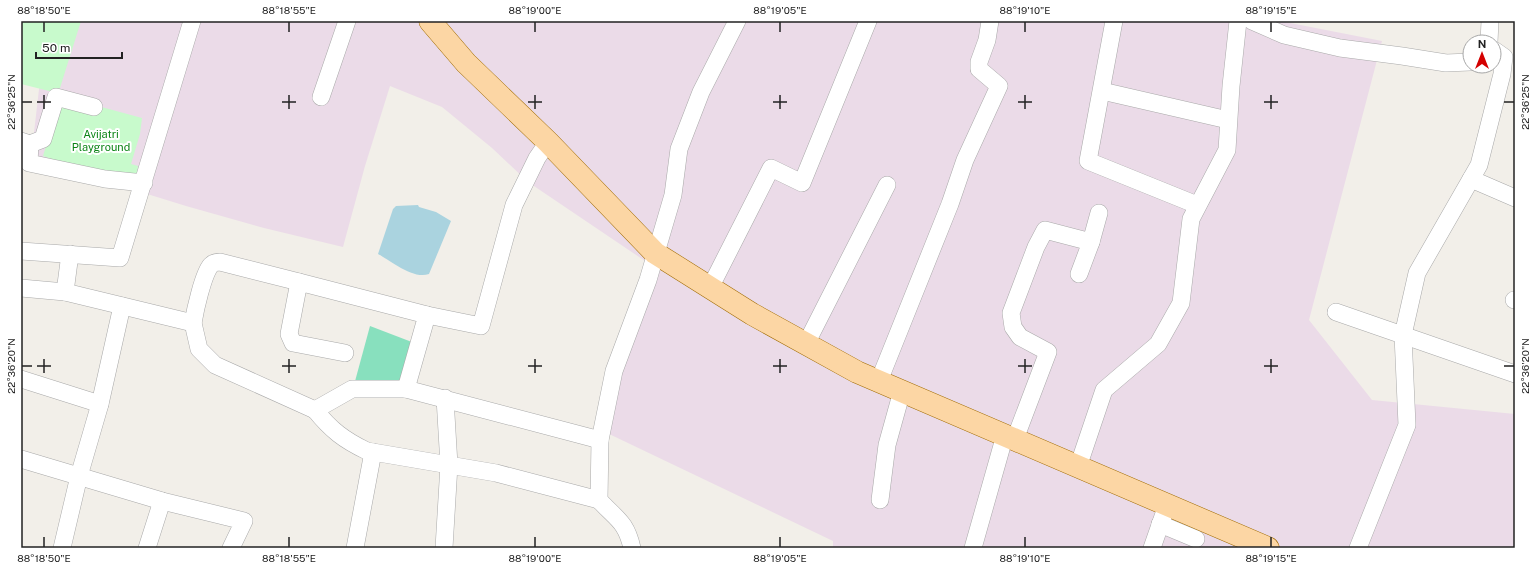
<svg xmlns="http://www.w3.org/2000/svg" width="1536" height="569" font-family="'Public Sans',sans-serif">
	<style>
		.industrial { fill: #ebdbe8 }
		.park { fill: #c8facc }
		.pitch { fill: #88e0be }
		.water { fill: #aad3df }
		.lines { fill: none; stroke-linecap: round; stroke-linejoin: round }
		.minor-casing { stroke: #a9a9a9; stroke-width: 18 }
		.major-casing { stroke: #a06b00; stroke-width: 23 }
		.minor { stroke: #fff; stroke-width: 17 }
		.major { stroke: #fcd6a4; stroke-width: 22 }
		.ticks { fill: none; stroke: #222; stroke-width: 1.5 }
		.labels { text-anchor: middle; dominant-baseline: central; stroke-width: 4; stroke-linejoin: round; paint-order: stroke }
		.park-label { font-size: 11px; fill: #0c8416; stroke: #fff }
		.neatline { fill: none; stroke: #222; stroke-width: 1.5 }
		.ticks-label { font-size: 10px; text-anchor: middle; fill: #222 }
	</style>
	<rect width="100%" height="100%" fill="#f2efe9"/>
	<!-- industrial -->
	<polygon class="industrial" points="47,21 1280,21 1382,41 1309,320 1372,400 1515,414 1515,548 833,548 833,541 607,433 648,263 528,182 492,148 442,107 390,86 365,166 343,247 264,228 186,206 31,158"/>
	<!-- park -->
	<g class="park">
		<polygon points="21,21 81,21 60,88 53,92 21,84"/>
		<polygon points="61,96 142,118 140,134 131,164 138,166 135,187 43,156"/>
	</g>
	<!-- pitch -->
	<polygon class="pitch" points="370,326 417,344 405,387 354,385"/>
	<!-- water -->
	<path class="water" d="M 418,205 L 419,207 L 436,212 L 451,221 L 429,274 C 413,280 390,260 378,254 L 393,209 L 396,206 Z"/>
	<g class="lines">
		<defs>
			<g id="minor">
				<polyline points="1114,21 1088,161 1197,205"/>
				<polyline points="1252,21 1284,35 1340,48 1402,56 1446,63 1470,62"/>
				<polyline points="1489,42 1490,21"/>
				<polyline points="1102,91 1228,120"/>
				<polyline points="321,97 347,21"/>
				<polyline points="21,141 30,144 29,163 105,179 144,183"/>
				<polyline points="30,144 43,139 56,97 94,107"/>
				<polyline points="1471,179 1515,198"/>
				<polyline points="21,251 120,258 192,21"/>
				<polyline points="70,254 65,292 193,323 199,349 215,365 315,410"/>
				<polyline points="1079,274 1091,242"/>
				<polyline points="21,288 65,292"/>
				<polyline points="710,288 771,168 802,183 868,21"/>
				<polyline points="1514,300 1515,300"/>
				<polyline points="1336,312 1515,374"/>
				<polyline points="427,315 481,326 514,205 537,158 548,142"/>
				<path d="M 193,323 C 195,311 203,274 211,265 C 213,263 216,262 220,262 L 299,282"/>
				<polyline points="806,344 887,185"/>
				<polyline points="345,353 293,343 289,334 299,282 427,315 406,389"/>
				<polyline points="21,379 100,404"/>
				<polyline points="879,381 950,204 965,160 999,86 979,69 979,62 987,40 990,21"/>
				<polyline points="1015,439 1048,352 1020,337 1013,327 1011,313 1036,247 1045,230 1091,242 1099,213"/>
				<polyline points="21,459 162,501 244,521 231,548"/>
				<polyline points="1078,467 1104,390 1158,344 1181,303 1191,219 1227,150 1231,86 1238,21"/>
				<path d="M 599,500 L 496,473 L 367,451 C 344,440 331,430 315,410 L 352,389 L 406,389 L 600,440"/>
				<polyline points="880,500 887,445 902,391"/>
				<polyline points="1160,524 1196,539"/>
				<polyline points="62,548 79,476 100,404 122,306"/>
				<polyline points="147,548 162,501"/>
				<polyline points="355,548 373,452"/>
				<polyline points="444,548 449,465 445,398"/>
				<path d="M 632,548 C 626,521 616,519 599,500 L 600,440 L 614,371 L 648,280 L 673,195 L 679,149 L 701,92 L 737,21"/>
				<polyline points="973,548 1005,435"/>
				<polyline points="1152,548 1167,505"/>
				<polyline points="1358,548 1407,425 1403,335 1417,273 1479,165 1502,74 1504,57 1494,50"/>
			</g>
			<polyline id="major" points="430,21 466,63 548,142 655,253 752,314 857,372 1268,548"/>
		</defs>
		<!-- minor casing -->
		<use href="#minor" class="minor-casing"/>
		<!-- major casing -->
		<use href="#major" class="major-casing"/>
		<!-- minor -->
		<use href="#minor" class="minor"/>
		<!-- major -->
		<use href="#major" class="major"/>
	</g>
	<!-- ticks -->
	<path class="ticks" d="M 44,22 L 44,32M 289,22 L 289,32M 535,22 L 535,32M 780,22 L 780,32M 1025,22 L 1025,32M 1271,22 L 1271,32M 44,95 L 44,109M 289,95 L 289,109M 535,95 L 535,109M 780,95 L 780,109M 1025,95 L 1025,109M 1271,95 L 1271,109M 22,102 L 32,102M 37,102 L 51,102M 282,102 L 296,102M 528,102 L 542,102M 773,102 L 787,102M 1018,102 L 1032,102M 1264,102 L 1278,102M 1504,102 L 1514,102M 44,359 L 44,373M 289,359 L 289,373M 535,359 L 535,373M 780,359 L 780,373M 1025,359 L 1025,373M 1271,359 L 1271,373M 22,366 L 32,366M 37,366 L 51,366M 282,366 L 296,366M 528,366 L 542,366M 773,366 L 787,366M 1018,366 L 1032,366M 1264,366 L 1278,366M 1504,366 L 1514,366M 44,537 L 44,547M 289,537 L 289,547M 535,537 L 535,547M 780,537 L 780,547M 1025,537 L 1025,547M 1271,537 L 1271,547"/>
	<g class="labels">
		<!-- park labels -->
		<g class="park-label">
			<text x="101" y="134">Avijatri<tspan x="101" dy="13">Playground</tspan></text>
		</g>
	</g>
	<!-- border -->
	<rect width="1536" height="569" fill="none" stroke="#ffffff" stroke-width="44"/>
	<!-- north arrow -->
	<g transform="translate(1482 54)"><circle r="19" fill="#ffffff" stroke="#a7a7a7"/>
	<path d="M0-3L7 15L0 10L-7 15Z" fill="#d40000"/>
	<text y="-6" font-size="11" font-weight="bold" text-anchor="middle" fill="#222222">N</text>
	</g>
	<!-- scale -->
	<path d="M36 52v6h86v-6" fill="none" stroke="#222222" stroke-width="2"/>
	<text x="42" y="52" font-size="12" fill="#222222" stroke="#ffffff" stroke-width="3" paint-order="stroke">50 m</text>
	<rect x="22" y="22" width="1492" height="525" class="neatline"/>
	<g class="ticks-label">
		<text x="44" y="14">88°18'50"E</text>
		<text x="289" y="14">88°18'55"E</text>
		<text x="535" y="14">88°19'00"E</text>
		<text x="780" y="14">88°19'05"E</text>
		<text x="1025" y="14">88°19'10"E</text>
		<text x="1271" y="14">88°19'15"E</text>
		<text transform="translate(11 102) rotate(-90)" y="4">22°36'25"N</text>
		<text transform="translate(1525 102) rotate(-90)" y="4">22°36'25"N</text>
		<text transform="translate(11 366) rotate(-90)" y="4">22°36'20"N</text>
		<text transform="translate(1525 366) rotate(-90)" y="4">22°36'20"N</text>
		<text x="44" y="562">88°18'50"E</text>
		<text x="289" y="562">88°18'55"E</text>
		<text x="535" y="562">88°19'00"E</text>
		<text x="780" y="562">88°19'05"E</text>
		<text x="1025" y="562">88°19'10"E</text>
		<text x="1271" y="562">88°19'15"E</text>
	</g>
</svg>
